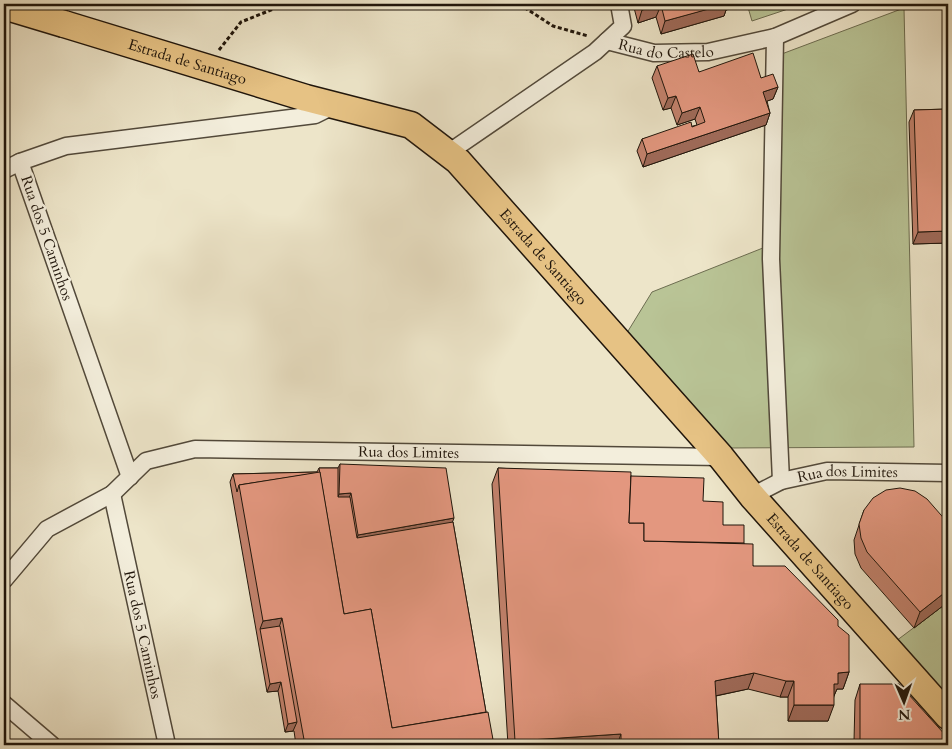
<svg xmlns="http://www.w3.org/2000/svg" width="952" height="749" font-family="Cardo,serif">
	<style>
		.green { fill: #b9c496; stroke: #6c6c50 }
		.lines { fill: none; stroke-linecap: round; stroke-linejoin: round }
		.street-casing { stroke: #52493a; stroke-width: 19 }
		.primary-casing { stroke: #1f150b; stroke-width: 29 }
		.path { stroke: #1f150b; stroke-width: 3; stroke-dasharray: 4 2.5; stroke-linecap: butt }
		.street { stroke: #f3eedc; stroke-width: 16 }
		.primary { stroke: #e6c284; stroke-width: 26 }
		.rail-casing { stroke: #1f150b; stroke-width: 5.5 }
		.rail { stroke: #f3eedc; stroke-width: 4; stroke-dasharray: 11; stroke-linecap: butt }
		.primary-bridge-casing { stroke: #1f150b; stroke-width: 29; stroke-linecap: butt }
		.primary-bridge { stroke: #e6c284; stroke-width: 26 }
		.wall { fill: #c3826d; stroke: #1f150b }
		.shaded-wall { fill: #9f6a59; stroke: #1f150b }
		.building { fill: #e3977f; stroke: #1f150b }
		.labels { text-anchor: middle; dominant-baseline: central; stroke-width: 5; stroke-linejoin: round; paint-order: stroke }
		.street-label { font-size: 15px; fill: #1f150b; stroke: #f3eedc }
	</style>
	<rect width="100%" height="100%" fill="#ede5c9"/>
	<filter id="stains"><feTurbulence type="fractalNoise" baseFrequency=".004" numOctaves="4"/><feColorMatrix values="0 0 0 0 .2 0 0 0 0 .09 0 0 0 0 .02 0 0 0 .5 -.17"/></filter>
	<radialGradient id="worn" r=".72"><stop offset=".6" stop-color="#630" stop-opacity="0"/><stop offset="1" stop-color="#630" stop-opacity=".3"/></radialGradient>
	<!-- green -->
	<g class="green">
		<polygon points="747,4 803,4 752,21"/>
		<polygon points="904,8 914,447 727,448 625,336 652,292 778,242 779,55"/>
		<polygon points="948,602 948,697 896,641"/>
	</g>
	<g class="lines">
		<defs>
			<g id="street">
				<polyline points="775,37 771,259 781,481"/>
				<path id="s1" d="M 607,41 L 654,53 L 708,52 L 775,37 L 852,4"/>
				<polyline points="448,153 595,52 623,26 619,4"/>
				<polyline points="4,170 20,162"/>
				<polyline points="130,477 20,162 66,146 315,115 335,105"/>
				<path id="s2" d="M 112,494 L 167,745"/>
				<path id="s3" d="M 752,496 L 781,481 L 827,471 L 948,473"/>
				<path id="s4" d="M 4,580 L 47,529 L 112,494 L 146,461 L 195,449 L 721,457"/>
				<polyline points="4,704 52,745"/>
			</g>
			<g id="primary">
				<path id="s5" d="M 64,24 L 306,98 L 411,125 L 458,161 L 721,457 L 752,496 L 948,716"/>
			</g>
		</defs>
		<!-- street casing -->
		<use href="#street" class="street-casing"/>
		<!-- primary casing -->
		<use href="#primary" class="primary-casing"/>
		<!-- path -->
		<g class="path">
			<polyline points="519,4 553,26 588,36"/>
			<polyline points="219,50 241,22 286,4"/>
		</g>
		<!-- street -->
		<use href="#street" class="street"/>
		<!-- primary -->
		<use href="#primary" class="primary"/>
		<defs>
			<polyline id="rail" points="4,14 6,4"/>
		</defs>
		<!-- rail casing -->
		<use href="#rail" class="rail-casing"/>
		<!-- rail -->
		<use href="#rail" class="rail"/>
		<defs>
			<polyline id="primary-bridge" points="4,6 64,24"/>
		</defs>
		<!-- primary-bridge casing -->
		<use href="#primary-bridge" class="primary-bridge-casing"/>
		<!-- primary-bridge -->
		<use href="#primary-bridge" class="primary-bridge"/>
	</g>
	<!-- wall -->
	<g class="wall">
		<polygon points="633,4 741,4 740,6 726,10 724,16 661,34 656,17 638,23"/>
		<polygon points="657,66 699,72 761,78 778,87 773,99 767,101 770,113 766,125 643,167 637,151 642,139 697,125 695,119 677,125 671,108 663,110 652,78"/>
		<polygon points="948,109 948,243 913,244 909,122 914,110"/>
		<polygon points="340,464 453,522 486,712 494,745 296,745 294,731 285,732 278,691 267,692 230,482 233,474 317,472 319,468 338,468"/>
		<polygon points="498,468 631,476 703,501 723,525 744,543 753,566 838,626 849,672 843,689 837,689 834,696 828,721 788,721 788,697 780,697 748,689 716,696 719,745 508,745 492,484"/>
		<polygon points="864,510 948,602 914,628 861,568 855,554 854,540"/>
		<polygon points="860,684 948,745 825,745 826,741 854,741 855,700"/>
	</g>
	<!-- shaded-wall -->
	<g class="shaded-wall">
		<polygon points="725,4 741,4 740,6 726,10 724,16 661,34 665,21"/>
		<polygon points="661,5 656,17 638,23 642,10"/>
		<polygon points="778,87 773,99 759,104 763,92"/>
		<polygon points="676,96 671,108 663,110 668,98"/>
		<polygon points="700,107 695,119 677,125 682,113"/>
		<polygon points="770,113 766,125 643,167 647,154"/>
		<polygon points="948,231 948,243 913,244 918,232"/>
		<polygon points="351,493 345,509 333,510 339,494"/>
		<polygon points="454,518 448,534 353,551 358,535"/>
		<polygon points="948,590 948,602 914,628 920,612"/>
		<polygon points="282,618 277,634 260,629 263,621"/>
		<polygon points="849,672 843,689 837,689 832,700 828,700 838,673"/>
		<polygon points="754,673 748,689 710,697 715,681"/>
		<polygon points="786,681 794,681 788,697 780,697"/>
		<polygon points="281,682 278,691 267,692 270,684"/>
		<polygon points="794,705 834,705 828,721 788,721"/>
		<polygon points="297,722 293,731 285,732 288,724"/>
		<polygon points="621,734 617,745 513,745 515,741"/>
	</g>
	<!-- building -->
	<g class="building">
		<polygon points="641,4 727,4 665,21 661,5 642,10"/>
		<polygon points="753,53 761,78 773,74 778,87 763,92 770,113 647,154 642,139 691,122 692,127 705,122 700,107 682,113 676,96 668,98 657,66 693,54 699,72"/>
		<polygon points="948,109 948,231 918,232 914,110"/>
		<polygon points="340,464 446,468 454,518 358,535 351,493 339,494"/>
		<polygon points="319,468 338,468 338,497 350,497 357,538 453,522 486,712 392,728 371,609 344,614"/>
		<polygon points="498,468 631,472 629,523 644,523 644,541 753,544 753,566 785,566 838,620 838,626 849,635 849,672 838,673 838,684 834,684 834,705 794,705 794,681 786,681 754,673 715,681 719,745 621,745 621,734 515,741"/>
		<polygon points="317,472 317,473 239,485 237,492 233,474"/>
		<polygon points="320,472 344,614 371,609 392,728 488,712 494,745 305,745 282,618 263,621 239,485"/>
		<polygon points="631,476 704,478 703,501 723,502 723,525 744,525 744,543 644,541 644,523 629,523"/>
		<polygon points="900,488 915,491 927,499 948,523 948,590 920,612 867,552 861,538 859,524 864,510 873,498 886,490"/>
		<polygon points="280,626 297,722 288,724 281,682 270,684 260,629"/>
		<polygon points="860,684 899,684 948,738 948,745 826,745 826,741 860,741"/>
	</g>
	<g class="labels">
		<!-- street labels -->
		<g class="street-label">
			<text stroke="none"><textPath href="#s1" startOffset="60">Rua do Castelo</textPath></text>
			<text stroke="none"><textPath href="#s5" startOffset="129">Estrada de Santiago</textPath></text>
			<text transform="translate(47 238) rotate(71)">Rua dos 5 Caminhos</text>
			<text stroke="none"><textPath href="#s5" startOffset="549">Estrada de Santiago</textPath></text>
			<text stroke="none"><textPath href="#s4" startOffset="452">Rua dos Limites</textPath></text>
			<text stroke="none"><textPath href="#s3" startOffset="100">Rua dos Limites</textPath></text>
			<text stroke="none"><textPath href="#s5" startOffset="954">Estrada de Santiago</textPath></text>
			<text stroke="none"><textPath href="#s2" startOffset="144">Rua dos 5 Caminhos</textPath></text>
		</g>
	</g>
	<!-- margin -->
	<rect width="952" height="749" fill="none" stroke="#ede5c9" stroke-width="20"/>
	<rect x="5" y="5" width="942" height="739" fill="none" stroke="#1f150b" stroke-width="2.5"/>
	<rect x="10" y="10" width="932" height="729" fill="none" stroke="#1f150b"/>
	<!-- north arrow -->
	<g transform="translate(904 702) rotate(178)" stroke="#f3eedc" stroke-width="4" paint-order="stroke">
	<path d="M0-4L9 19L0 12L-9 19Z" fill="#1f150b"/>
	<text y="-8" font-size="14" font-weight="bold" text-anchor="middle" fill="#1f150b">N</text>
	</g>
	<rect width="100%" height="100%" filter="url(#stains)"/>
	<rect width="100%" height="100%" fill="url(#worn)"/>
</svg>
